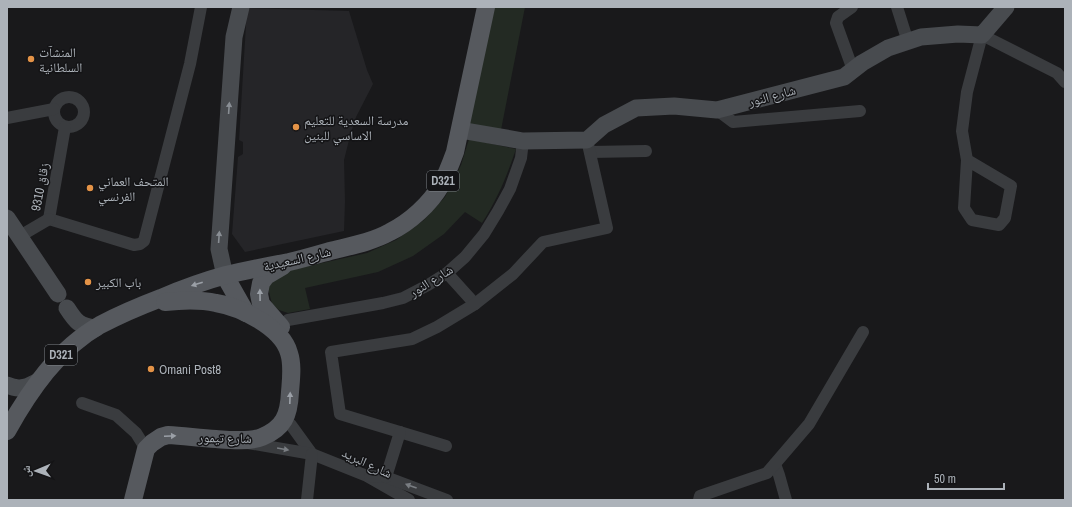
<svg xmlns="http://www.w3.org/2000/svg" width="1072" height="507" font-family="'Archivo Narrow','Noto Naskh Arabic',sans-serif">
	<style>
		.built { fill: #252528 }
		.green { fill: #232a23 }
		.lines { fill: none; stroke-linecap: round; stroke-linejoin: round }
		.street { stroke: #3a3c3f; stroke-width: 12 }
		.secondary { stroke: #484b4f; stroke-width: 17 }
		.primary { stroke: #56595e; stroke-width: 18 }
		.oneway { fill: #898e94 }
		.oneway2 { fill: #9ba0a7 }
		.oneway3 { fill: #797d82 }
		.poi-dot { fill: #e49347; stroke: #141416; stroke-width: 1.5 }
		.labels { text-anchor: middle; dominant-baseline: central; stroke-width: 3; stroke-linejoin: round; paint-order: stroke }
		.shield { fill: #141416; stroke: #7e8388; stroke-width: 1 }
		.shield-label { font-size: 12px; font-weight: bold; fill: #acb2b9 }
		.poi-label { font-size: 13px; fill: #acb2b9; stroke: #141416; text-anchor: start }
		.street-label { font-size: 13px; fill: #acb2b9; stroke: #141416 }
	</style>
	<rect width="100%" height="100%" fill="#19191b"/>
	<!-- built -->
	<polygon class="built" points="247,8 349,11 367,70 373,84 356,117 350,136 344,160 345,201 344,231 245,252 232,234 238,157 243,154 243,142 239,140"/>
	<!-- green -->
	<g class="green">
		<polygon points="493,7 525,7 501,130 469,124"/>
		<path d="M 469,139 L 516,149 C 507,176 497,200 482,223 L 465,212 L 444,234 L 413,256 L 378,272 L 305,288 L 310,309 L 288,313 L 279,310 L 272,304 L 268,288 L 273,279 L 291,270 L 367,253 L 396,240 L 424,220 L 445,197 L 461,165 Z"/>
	</g>
	<g class="lines">
		<!-- street -->
		<g class="street">
			<polyline points="852,7 838,17 836,23 853,70"/>
			<polyline points="897,7 908,42"/>
			<circle cx="69" cy="112" r="15"/>
			<polyline points="717,110 733,122 860,111"/>
			<polyline points="7,118 54,109"/>
			<polyline points="590,152 646,151"/>
			<polyline points="967,160 1011,186 1005,218 999,225 972,220 964,208 967,160 962,131 967,92 982,35 1057,73 1065,82"/>
			<polyline points="49,219 134,245 140,244 144,241 190,64 201,7"/>
			<polyline points="49,219 65,127"/>
			<polyline points="20,236 49,219"/>
			<polyline points="447,273 475,304"/>
			<polyline points="288,320 383,303 403,298 428,285 447,273 465,257 484,234 498,211 510,189 521,158 523,141"/>
			<polyline points="82,403 116,415 136,433 146,449"/>
			<polyline points="285,419 291,425 312,454"/>
			<polyline points="248,443 312,454 367,476 409,500"/>
			<polyline points="446,446 340,414 331,352 412,339 437,327 475,304 513,274 543,242 607,228 587,140"/>
			<polyline points="775,464 779,475 786,500"/>
			<polyline points="370,476 386,477 447,500"/>
			<polyline points="386,477 400,432"/>
			<polyline points="307,500 312,454"/>
			<polyline points="699,500 700,496 767,473 809,424 863,332"/>
		</g>
		<!-- secondary -->
		<g class="secondary">
			<polyline points="460,130 523,141 587,140 604,125 636,108 674,106 717,110 844,77 862,63 888,48 921,37 958,34 982,35 1006,7"/>
			<polyline points="7,218 58,294"/>
			<polyline points="225,276 219,249 234,37 241,7"/>
			<path d="M 67,308 C 76,322 79,326 96,328"/>
			<path d="M 7,385 C 20,391 28,387 40,380"/>
		</g>
		<!-- primary -->
		<g class="primary">
			<polyline points="225,276 246,313"/>
			<polyline points="281,327 261,304 259,294 261,283 266,276 283,266"/>
			<path d="M 7,431 C 30,390 58,349 100,325 C 119,315 140,306 161,298 C 182,289 204,281 226,275 C 247,270 268,266 289,262 C 303,259 316,255 330,251 C 350,246 372,242 390,232 C 410,222 430,204 441,185 C 447,174 451,163 455,152 L 486,7"/>
			<path d="M 133,500 L 146,449 L 152,443 L 161,437 L 168,435 C 184,436 200,438 216,439 C 229,440 250,442 262,437 C 284,428 289,415 290,392 C 291,379 293,365 289,353 C 282,327 240,307 216,303 C 199,299 182,300 165,302"/>
		</g>
	</g>
	<!-- one-way arrows -->
	<defs><path id="oneway-solid" d="M-6-.8H1V-3.2L6.5 0L1 3.2V.8H-6Z"/></defs>
	<g class="oneway">
		<use href="#oneway-solid" transform="translate(229 108) rotate(-86)"/>
		<use href="#oneway-solid" transform="translate(219 237) rotate(-86)"/>
	</g>
	<g class="oneway2">
		<use href="#oneway-solid" transform="translate(197 284) rotate(163)"/>
		<use href="#oneway-solid" transform="translate(260 295) rotate(-91)"/>
		<use href="#oneway-solid" transform="translate(290 398) rotate(-88)"/>
		<use href="#oneway-solid" transform="translate(170 436) rotate(-2)"/>
	</g>
	<g class="oneway3">
		<use href="#oneway-solid" transform="translate(283 449) rotate(10)"/>
		<use href="#oneway-solid" transform="translate(411 486) rotate(-160)"/>
	</g>
	<!-- markers -->
	<g class="poi-dot">
		<circle cx="31" cy="59" r="4"/>
		<circle cx="296" cy="127" r="4"/>
		<circle cx="90" cy="188" r="4"/>
		<circle cx="88" cy="282" r="4"/>
		<circle cx="151" cy="369" r="4"/>
	</g>
	<g class="labels">
		<!-- shield labels -->
		<g class="shield">
			<rect x="427" y="171" width="32" height="20" rx="3"/>
			<rect x="45" y="345" width="32" height="20" rx="3"/>
		</g>
		<g class="shield-label">
			<text x="443" y="181">D321</text>
			<text x="61" y="355">D321</text>
		</g>
		<!-- poi labels -->
		<g class="poi-label">
			<text x="39" y="52">المنشآت<tspan x="39" dy="15">السلطانية</tspan></text>
			<text x="304" y="120">مدرسة السعدية للتعليم<tspan x="304" dy="15">الاساسي للبنين</tspan></text>
			<text x="98" y="181">المتحف العماني<tspan x="98" dy="15">الفرنسي</tspan></text>
			<text x="96" y="282">باب الکبیر</text>
			<text x="159" y="369">Omani Post8</text>
		</g>
		<!-- street labels -->
		<g class="street-label">
			<text transform="translate(772 96) rotate(-15)">شارع النور</text>
			<text transform="translate(40 187) rotate(-79)">زقاق 9310</text>
			<text transform="translate(297 259) rotate(-13)">شارع السعيدية</text>
			<text transform="translate(431 281) rotate(-32)">شارع النور</text>
			<text transform="translate(225 438) rotate(1)">شارع تيمور</text>
			<text transform="translate(367 463) rotate(25)">شارع البريد</text>
		</g>
	</g>
	<!-- border -->
	<rect width="1072" height="507" fill="none" stroke="#acb2b9" stroke-width="16"/>
	<!-- north arrow -->
	<g transform="translate(36 471) rotate(268)" stroke="#141416" stroke-width="3" paint-order="stroke">
	<path d="M0-3L7 15L0 10L-7 15Z" fill="#acb2b9"/>
	<text y="-6" font-size="11" font-weight="bold" text-anchor="middle" fill="#acb2b9">ش</text>
	</g>
	<!-- scale -->
	<path d="M928 483v6h76v-6" fill="none" stroke="#acb2b9" stroke-width="2"/>
	<text x="934" y="483" font-size="12" fill="#acb2b9" stroke="#141416" stroke-width="3" paint-order="stroke">50 m</text>
</svg>
